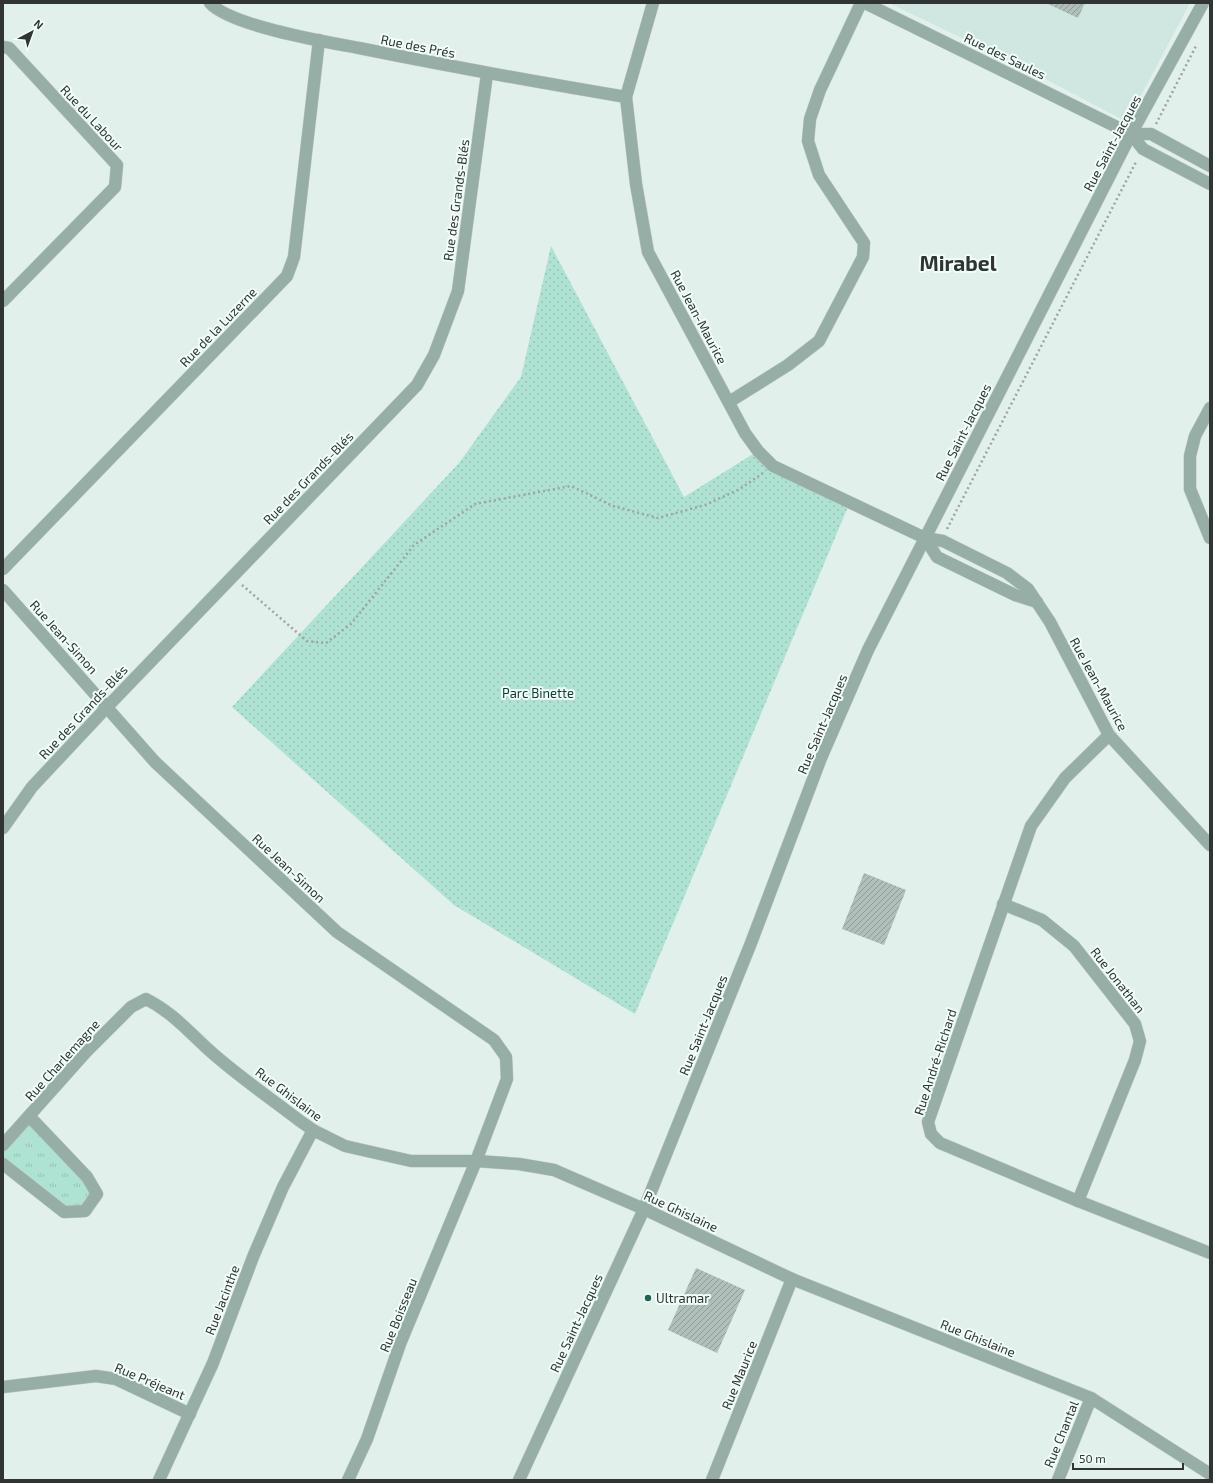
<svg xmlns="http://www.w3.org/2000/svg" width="1213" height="1483" font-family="'Exo 2',sans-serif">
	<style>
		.built { fill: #d0e6e0 }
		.grass { fill: url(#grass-tufts) }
		.park { fill: url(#park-dots) }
		.building { fill: url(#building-hatch) }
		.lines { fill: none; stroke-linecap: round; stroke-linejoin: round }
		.minor-casing { stroke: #becbc7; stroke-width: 13 }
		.path { stroke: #9ba5a3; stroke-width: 2.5; stroke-dasharray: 2 3; stroke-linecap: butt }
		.minor { stroke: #97aea7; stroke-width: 12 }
		.poi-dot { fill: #1e6354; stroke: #f0fdf9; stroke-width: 1.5 }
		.labels { text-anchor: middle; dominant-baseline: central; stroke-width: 4; stroke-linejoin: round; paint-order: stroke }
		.street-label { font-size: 13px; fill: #303534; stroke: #f0fdf9 }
		.park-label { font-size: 13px; fill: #0c3d33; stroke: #f0fdf9 }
		.poi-label { font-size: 13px; fill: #303534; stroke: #f0fdf9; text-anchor: start }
		.town-label { font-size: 21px; font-weight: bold; fill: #303534; stroke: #f0fdf9 }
	</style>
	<defs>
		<pattern id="grass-tufts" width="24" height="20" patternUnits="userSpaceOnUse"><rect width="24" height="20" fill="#aee2d3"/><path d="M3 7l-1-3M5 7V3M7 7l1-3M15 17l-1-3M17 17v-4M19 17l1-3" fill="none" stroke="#96c2b6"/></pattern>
		<pattern id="park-dots" width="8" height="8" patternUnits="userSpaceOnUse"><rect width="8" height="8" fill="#aee2d3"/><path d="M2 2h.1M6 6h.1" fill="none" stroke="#96c2b6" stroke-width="1.8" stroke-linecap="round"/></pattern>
		<pattern id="building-hatch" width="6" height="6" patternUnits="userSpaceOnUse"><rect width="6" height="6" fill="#b1bfbb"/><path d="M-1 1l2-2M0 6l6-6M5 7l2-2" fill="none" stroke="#909c99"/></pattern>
	</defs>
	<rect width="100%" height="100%" fill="#e2f0ec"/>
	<!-- built -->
	<polygon class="built" points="889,3 1190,3 1127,122 1032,72"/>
	<!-- grass -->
	<polygon class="grass" points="29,1116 97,1194 85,1211 64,1212 3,1164 3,1145"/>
	<!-- park -->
	<polygon class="park" points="551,246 684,497 758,451 850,502 635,1014 454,905 232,707 459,463 521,377"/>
	<!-- building -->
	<g class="building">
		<polygon points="1046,3 1085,3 1078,18"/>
		<polygon points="864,873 906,890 884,945 842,929"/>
		<polygon points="696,1268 745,1290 717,1353 668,1330"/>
	</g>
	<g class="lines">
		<defs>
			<g id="minor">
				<path d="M 210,3 C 231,26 326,42 359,48 C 448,66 537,82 626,97"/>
				<polyline points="653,3 626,97 636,184 648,252 745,433 758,451 773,466 925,538 943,541 1007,573 1028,589 1050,622 1109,735 1210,845"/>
				<polyline points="865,3 1131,134 1151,134 1210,166"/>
				<polyline points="3,47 9,48 117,165 115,187 3,301"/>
				<polyline points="1131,134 1143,149 1210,184"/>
				<polyline points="729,402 788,365 819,341 863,257 864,243 819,175 808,141 810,119 820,90 861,3"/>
				<polyline points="1210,408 1195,436 1190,456 1190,489 1210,538"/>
				<polyline points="925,538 937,557 1015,595 1037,602"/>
				<polyline points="3,569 287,276 294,257 319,40"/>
				<polyline points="3,590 155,762 337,932 494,1040 506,1057 507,1079 476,1161 400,1344 367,1439 348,1480"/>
				<polyline points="1109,735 1065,778 1031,826 928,1122 931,1134 940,1143 1078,1201 1210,1253"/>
				<polyline points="3,828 32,787 107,707 417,385 434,355 458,291 487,74"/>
				<polyline points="1003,904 1042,920 1074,946 1135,1024 1140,1041 1135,1060 1078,1201"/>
				<path d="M 3,1145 L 86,1052 L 131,1007 L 146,999 C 172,1012 189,1032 210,1051 C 238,1076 270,1098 300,1121 L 313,1130 L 345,1146 L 411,1161 L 476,1161 L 519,1164 L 554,1170 L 644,1209 L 792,1279 L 1091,1398 L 1210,1474"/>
				<polyline points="3,1164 64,1212 85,1211 97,1194 87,1177 29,1116"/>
				<polyline points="3,1387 96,1376 116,1379 190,1414"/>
				<polyline points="159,1480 213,1363 253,1257 283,1187 313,1130"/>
				<polyline points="519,1480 644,1209 751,943 821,758 868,650 1131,134 1203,3"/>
				<polyline points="712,1480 792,1279"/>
				<polyline points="1058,1480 1091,1398"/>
			</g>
		</defs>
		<!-- minor casing -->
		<use href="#minor" class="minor-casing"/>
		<!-- path -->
		<g class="path">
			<polyline points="1156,124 1196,46"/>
			<polyline points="947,529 1137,160"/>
			<polyline points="242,585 307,641 326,643 351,624 414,545 475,504 571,486 613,506 658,518 705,505 740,489 763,473"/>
		</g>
		<!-- minor -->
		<use href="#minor" class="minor"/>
	</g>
	<!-- markers -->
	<circle class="poi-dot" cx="648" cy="1298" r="4"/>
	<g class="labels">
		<!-- street labels -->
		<g class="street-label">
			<text transform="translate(418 46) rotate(11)">Rue des Prés</text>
			<text transform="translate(1005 56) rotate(26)">Rue des Saules</text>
			<text transform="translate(92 118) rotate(47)">Rue du Labour</text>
			<text transform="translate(1112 143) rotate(-62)">Rue Saint-Jacques</text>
			<text transform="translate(456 200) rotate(-82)">Rue des Grands-Blés</text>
			<text transform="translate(699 317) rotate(62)">Rue Jean-Maurice</text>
			<text transform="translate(218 327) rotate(-46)">Rue de la Luzerne</text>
			<text transform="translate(963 432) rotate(-63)">Rue Saint-Jacques</text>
			<text transform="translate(308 478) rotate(-46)">Rue des Grands-Blés</text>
			<text transform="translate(64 637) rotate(48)">Rue Jean-Simon</text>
			<text transform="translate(1099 684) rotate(61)">Rue Jean-Maurice</text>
			<text transform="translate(83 712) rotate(-47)">Rue des Grands-Blés</text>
			<text transform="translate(822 724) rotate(-67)">Rue Saint-Jacques</text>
			<text transform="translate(289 868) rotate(43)">Rue Jean-Simon</text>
			<text transform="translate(1118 980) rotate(52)">Rue Jonathan</text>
			<text transform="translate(703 1025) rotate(-68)">Rue Saint-Jacques</text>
			<text transform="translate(62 1060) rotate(-48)">Rue Charlemagne</text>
			<text transform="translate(935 1062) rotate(-72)">Rue André-Richard</text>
			<text transform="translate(289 1094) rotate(37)">Rue Ghislaine</text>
			<text transform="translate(681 1211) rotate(25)">Rue Ghislaine</text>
			<text transform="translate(222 1300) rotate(-69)">Rue Jacinthe</text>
			<text transform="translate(398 1315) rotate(-68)">Rue Boisseau</text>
			<text transform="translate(576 1323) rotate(-65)">Rue Saint-Jacques</text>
			<text transform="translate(978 1338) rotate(22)">Rue Ghislaine</text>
			<text transform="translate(739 1375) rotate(-68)">Rue Maurice</text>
			<text transform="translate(150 1381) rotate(23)">Rue Préjeant</text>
			<text transform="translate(1061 1434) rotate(-68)">Rue Chantal</text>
		</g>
		<!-- park labels -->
		<g class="park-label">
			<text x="538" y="693">Parc Binette</text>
		</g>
		<!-- poi labels -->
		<g class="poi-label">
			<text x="656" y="1298">Ultramar</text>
		</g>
		<!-- town labels -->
		<g class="town-label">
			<text x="958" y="262">Mirabel</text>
		</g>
	</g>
	<!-- border -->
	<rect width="1213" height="1483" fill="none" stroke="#303534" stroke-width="8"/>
	<!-- north arrow -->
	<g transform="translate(32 32) rotate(41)" stroke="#f0fdf9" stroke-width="3" paint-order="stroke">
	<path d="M0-3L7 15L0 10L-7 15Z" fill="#303534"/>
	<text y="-6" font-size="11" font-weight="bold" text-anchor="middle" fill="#303534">N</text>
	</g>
	<!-- scale -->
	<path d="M1073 1463v6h110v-6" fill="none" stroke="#303534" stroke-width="2"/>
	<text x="1079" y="1463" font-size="12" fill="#303534" stroke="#f0fdf9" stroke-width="3" paint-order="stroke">50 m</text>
</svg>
